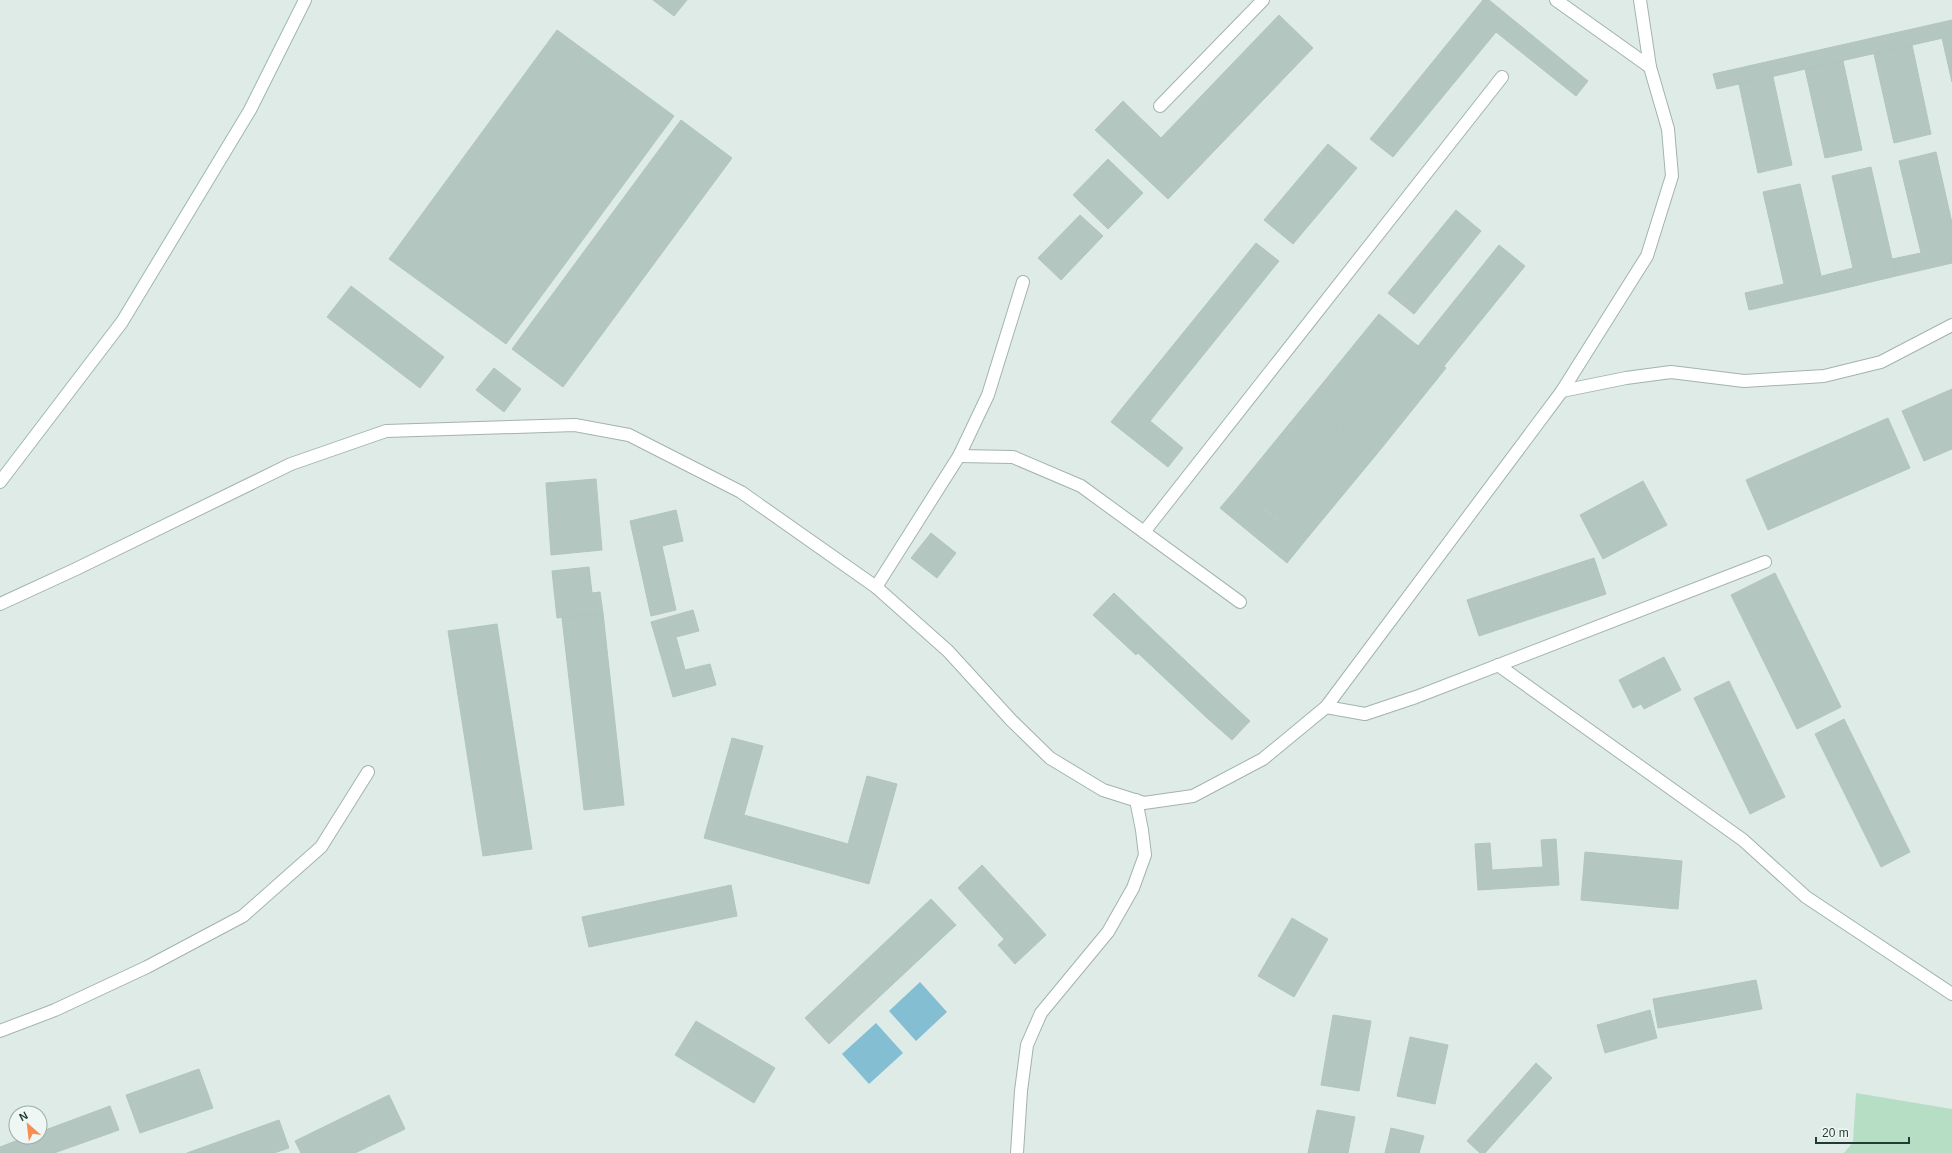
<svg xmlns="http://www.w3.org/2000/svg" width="1952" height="1153" font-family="Arial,sans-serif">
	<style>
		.green { fill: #b6dec5 }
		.water { fill: #83bed3 }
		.building { fill: #b4c6c0; stroke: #b1c5bf }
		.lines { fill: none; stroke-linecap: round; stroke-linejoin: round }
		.lane-casing { stroke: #a2b3af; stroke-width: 14 }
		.street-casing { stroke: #a2b3af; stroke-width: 14 }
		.secondary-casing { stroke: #9db7b1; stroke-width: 14 }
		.lane { stroke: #fff; stroke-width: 12 }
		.street { stroke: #fff; stroke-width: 12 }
		.secondary { stroke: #fff; stroke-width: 12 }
	</style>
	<rect width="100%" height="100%" fill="#dfebe7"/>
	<!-- green -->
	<polygon class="green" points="1856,1093 1952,1109 1952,1153 1844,1153 1853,1142"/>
	<!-- water -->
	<g class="water">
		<polygon points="920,982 947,1012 916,1041 889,1011"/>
		<polygon points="876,1023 903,1053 869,1084 842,1054"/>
	</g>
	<!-- building -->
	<g class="building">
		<polygon points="653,0 687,0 674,16"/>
		<polygon points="1483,0 1489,0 1588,81 1576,96 1496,32 1393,157 1370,139"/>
		<polygon points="1279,15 1313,48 1168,199 1095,130 1123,101 1161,138"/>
		<polygon points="1952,20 1952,36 1717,89 1713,74"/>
		<polygon points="557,30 674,116 506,344 389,259"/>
		<polygon points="1952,36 1952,82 1942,38"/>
		<polygon points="1912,45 1931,134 1894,143 1874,54"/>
		<polygon points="1843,61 1862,150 1825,158 1805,69"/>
		<polygon points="1773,77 1792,165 1758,173 1739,84"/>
		<polygon points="681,120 732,158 563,387 512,349"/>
		<polygon points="1328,144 1357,168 1293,244 1264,220"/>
		<polygon points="1936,152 1952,223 1952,263 1896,276 1892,259 1921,253 1899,161"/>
		<polygon points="1108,159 1143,193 1108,229 1073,195"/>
		<polygon points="1871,167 1896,276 1825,293 1822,276 1853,268 1832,176"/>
		<polygon points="1800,184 1825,293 1749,310 1745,293 1784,284 1763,192"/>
		<polygon points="1456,210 1481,231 1414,314 1388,293"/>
		<polygon points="1080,215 1103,236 1061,280 1038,258"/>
		<polygon points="1256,243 1279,261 1150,421 1127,402"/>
		<polygon points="1499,245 1525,266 1444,366 1418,346"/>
		<polygon points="351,286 444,357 420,388 327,317"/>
		<polygon points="1379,314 1413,342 1343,427 1309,400"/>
		<polygon points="1413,342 1446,368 1376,455 1343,427"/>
		<polygon points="494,368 521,389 504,412 476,390"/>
		<polygon points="1952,389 1952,449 1924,461 1902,411"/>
		<polygon points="1309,400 1376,455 1366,467 1299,412"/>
		<polygon points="1127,402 1183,448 1168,467 1111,422"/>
		<polygon points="1299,412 1333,440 1272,515 1237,488"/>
		<polygon points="1888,418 1910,468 1768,530 1746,480"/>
		<polygon points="1333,440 1366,467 1304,542 1272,515"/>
		<polygon points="596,479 602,550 551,555 546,483"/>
		<polygon points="1643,481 1667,525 1603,559 1580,515"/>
		<polygon points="1237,488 1304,542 1287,563 1220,508"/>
		<polygon points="676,510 683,541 662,546 676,610 651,616 630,521"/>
		<polygon points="931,533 956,553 937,578 911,558"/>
		<polygon points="1594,558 1606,594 1479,636 1467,600"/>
		<polygon points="589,567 592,593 600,592 603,613 557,618 552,571"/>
		<polygon points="1775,573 1841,707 1797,729 1731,595"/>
		<polygon points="1114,593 1156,633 1136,655 1093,615"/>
		<polygon points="693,610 699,631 676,637 685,670 710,664 716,685 673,697 651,622"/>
		<polygon points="603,613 624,805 584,810 562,618"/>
		<polygon points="497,624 532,849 483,856 448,631"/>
		<polygon points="1156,633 1224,697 1206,717 1138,653"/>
		<polygon points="1664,657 1681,690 1644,709 1641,704 1633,708 1619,680"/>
		<polygon points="1729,681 1785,797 1750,814 1694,698"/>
		<polygon points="1224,697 1250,721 1232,740 1206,717"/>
		<polygon points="1844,719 1910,852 1881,867 1815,734"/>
		<polygon points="732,738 763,746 744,815 848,844 867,776 897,784 869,884 704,838"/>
		<polygon points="1556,839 1559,885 1478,890 1475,844 1490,843 1492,870 1543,867 1541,840"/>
		<polygon points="1585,852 1682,861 1678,909 1581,900"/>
		<polygon points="982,865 1029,916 1004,939 958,888"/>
		<polygon points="731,885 737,916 589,947 582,917"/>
		<polygon points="931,899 956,925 829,1044 805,1018"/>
		<polygon points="1029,916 1046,935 1015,964 998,945"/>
		<polygon points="1292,918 1328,939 1294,997 1258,976"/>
		<polygon points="1756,980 1762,1009 1658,1028 1653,999"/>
		<polygon points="1650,1010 1657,1038 1605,1053 1597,1025"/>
		<polygon points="1333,1015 1371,1021 1359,1091 1321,1085"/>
		<polygon points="696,1021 775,1068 754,1103 675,1055"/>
		<polygon points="1410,1037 1448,1045 1435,1104 1397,1096"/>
		<polygon points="1536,1063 1552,1078 1485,1153 1480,1153 1467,1141"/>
		<polygon points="199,1069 213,1108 140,1133 126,1095"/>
		<polygon points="389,1095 405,1129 355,1153 301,1153 295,1141"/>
		<polygon points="110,1106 119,1130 54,1153 0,1153 0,1147 26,1137 40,1137 40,1132"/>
		<polygon points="1317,1110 1355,1117 1348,1153 1308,1153"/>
		<polygon points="279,1120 289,1148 274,1153 187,1153"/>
		<polygon points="1391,1128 1424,1136 1419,1153 1385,1153"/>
	</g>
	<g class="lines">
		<defs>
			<g id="lane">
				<polyline points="1556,0 1650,67"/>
				<polyline points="1160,106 1263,0"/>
				<polyline points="959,456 1013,457 1081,486 1240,602"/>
				<polyline points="1144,532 1502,77"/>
				<polyline points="876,587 959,456 988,395 1023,282"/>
			</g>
			<g id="street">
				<polyline points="1562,391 1626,378 1671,372 1744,381 1824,376 1881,362 1952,325"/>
				<polyline points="0,604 76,569 291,464 386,431 575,425 629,435 741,492 876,587 948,651 1011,720 1050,758 1103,790 1144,803 1193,796 1263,759 1326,707 1562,391 1647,256 1672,176 1668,129 1650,67 1640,0"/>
				<polyline points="1498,665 1743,840 1806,897 1952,994"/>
				<polyline points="1326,707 1365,714 1416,697 1765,562"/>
				<polyline points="0,1031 55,1010 147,967 243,916 321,847 368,772"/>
				<polyline points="1017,1153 1021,1091 1027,1045 1041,1013 1108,932 1133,888 1145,855 1142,830 1136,800"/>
			</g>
			<polyline id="secondary" points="0,482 122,322 250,110 305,0"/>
		</defs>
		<!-- lane casing -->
		<use href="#lane" class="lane-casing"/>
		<!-- street casing -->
		<use href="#street" class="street-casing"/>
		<!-- secondary casing -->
		<use href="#secondary" class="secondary-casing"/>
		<!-- lane -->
		<use href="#lane" class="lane"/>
		<!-- street -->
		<use href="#street" class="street"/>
		<!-- secondary -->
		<use href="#secondary" class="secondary"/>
	</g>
	<!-- north arrow -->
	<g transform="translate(28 1125) rotate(332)"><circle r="19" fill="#eff7f4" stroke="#9caca8"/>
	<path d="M0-3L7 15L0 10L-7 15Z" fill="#f98c4f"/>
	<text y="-6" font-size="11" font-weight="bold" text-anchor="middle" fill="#1f3c37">N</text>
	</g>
	<!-- scale -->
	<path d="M1816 1137v6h93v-6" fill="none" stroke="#1f3c37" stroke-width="2"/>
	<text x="1822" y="1137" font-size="12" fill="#1f3c37" stroke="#eff7f4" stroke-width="3" paint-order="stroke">20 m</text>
</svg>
